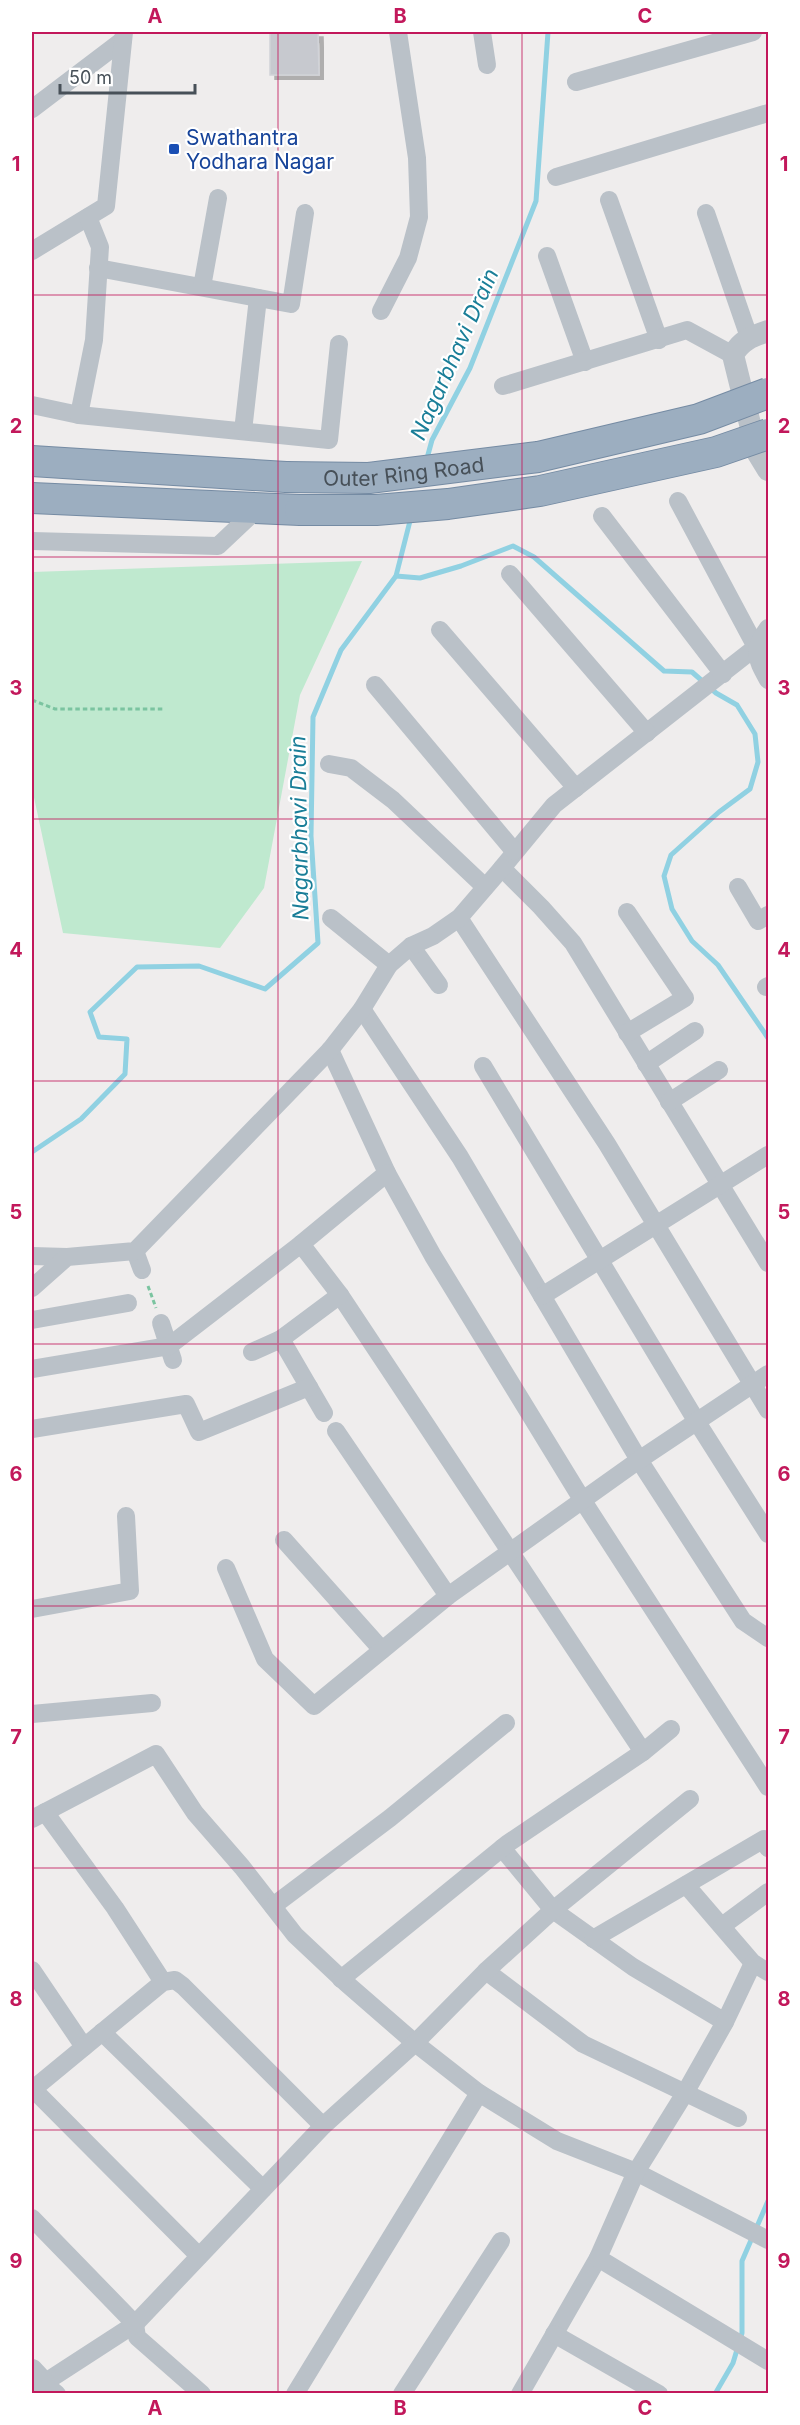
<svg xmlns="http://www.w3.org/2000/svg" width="800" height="2425" font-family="Inter,sans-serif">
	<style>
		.green { fill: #bfe9cf }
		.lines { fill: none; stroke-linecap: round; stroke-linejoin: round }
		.stream { stroke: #90d1e2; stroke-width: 5 }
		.building { fill: #c7c9cf; stroke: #d1d3d8; stroke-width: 1.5; filter: url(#shadow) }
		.trunk-casing { stroke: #758ba3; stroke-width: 32 }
		.path { stroke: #7bc4a0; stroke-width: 3; stroke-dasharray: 4.5 3; stroke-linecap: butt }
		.minor { stroke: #bac1c8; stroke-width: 18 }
		.tertiary { stroke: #bac1c8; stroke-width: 22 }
		.trunk { stroke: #9caec0; stroke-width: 30 }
		.trunk-bridge-casing { stroke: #758ba3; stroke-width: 32; stroke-linecap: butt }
		.trunk-bridge { stroke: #9caec0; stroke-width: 30 }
		.grid { fill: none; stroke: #c2185b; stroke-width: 1.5; stroke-opacity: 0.55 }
		.transit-dot { fill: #1a4fb4; stroke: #fff; stroke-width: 2 }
		.labels { text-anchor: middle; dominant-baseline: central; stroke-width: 4.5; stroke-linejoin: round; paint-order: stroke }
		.transit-label { font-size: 21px; fill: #164399; stroke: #fff; text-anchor: start }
		.street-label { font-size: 21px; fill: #475058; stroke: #fff }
		.water-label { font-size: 22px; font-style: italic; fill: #1a7e98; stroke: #fff }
		.neatline { fill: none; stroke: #c2185b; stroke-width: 2 }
		.grid-label { font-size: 20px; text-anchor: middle; font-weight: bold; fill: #c2185b }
	</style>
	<defs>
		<filter id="shadow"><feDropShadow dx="5" dy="5" stdDeviation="0" flood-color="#0004"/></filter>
	</defs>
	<rect width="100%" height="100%" fill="#efeded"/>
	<!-- green -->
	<polygon class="green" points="362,561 300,695 264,888 220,948 63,933 32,788 32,572"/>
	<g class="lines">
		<!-- stream -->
		<g class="stream">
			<polyline points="426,462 432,440 470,368 536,201 548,32"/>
			<polyline points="396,576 420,578 461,566 513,546 534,557 664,671 692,672 716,693 737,705 755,734 758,762 750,789 719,812 671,855 664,876 672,909 692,941 718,965 768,1038"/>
			<polyline points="32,1152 81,1119 125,1074 127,1039 99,1037 90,1012 137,967 199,966 265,989 318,943 311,836 313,717 341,650 396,576 411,517"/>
			<polyline points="715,2394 733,2363 742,2333 742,2261 768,2201"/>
		</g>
	</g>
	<!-- building -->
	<polygon class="building" points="270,32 318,32 319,75 270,75"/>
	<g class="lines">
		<defs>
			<g id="trunk">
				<polyline points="32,461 286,477"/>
				<polyline points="32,498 300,510"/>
			</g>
		</defs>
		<!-- trunk casing -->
		<use href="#trunk" class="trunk-casing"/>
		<!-- path -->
		<g class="path">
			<polyline points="32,700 55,709 164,709"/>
			<polyline points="148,1286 156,1308"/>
		</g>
		<!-- minor -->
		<g class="minor">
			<polyline points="482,32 487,65"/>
			<polyline points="576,82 753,32"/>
			<polyline points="32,109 123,40"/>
			<polyline points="556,177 768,113"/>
			<polyline points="609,200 659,340"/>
			<polyline points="706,213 749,337"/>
			<polyline points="32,251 106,206 124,32"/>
			<polyline points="547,256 585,362"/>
			<polyline points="98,268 291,304 305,213"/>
			<polyline points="202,287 218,198"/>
			<polyline points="381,311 408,258 419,217 417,158 398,32"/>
			<polyline points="503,386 687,330 733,355"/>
			<polyline points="32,405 79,415 329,440 339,344"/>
			<polyline points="79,415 94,340 100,247 88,217"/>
			<polyline points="243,431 258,298"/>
			<polyline points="678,501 756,647 554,805 502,868 541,907 573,943 768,1263"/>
			<polyline points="602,516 723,674"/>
			<polyline points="32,541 218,546 256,510"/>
			<polyline points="510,574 647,733"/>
			<path d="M 768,628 C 751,650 756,658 768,680"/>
			<polyline points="440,630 576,788"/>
			<polyline points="375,685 514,851"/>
			<polyline points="329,764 351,768 393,800 485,887"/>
			<polyline points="738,887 758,921 768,915"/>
			<polyline points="331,918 389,965"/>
			<polyline points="459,918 607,1144 768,1410"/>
			<polyline points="411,946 439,985"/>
			<polyline points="766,987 768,986"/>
			<polyline points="362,1009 460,1157 639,1460 743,1621 768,1638"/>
			<polyline points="627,1033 685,998 627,912"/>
			<polyline points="330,1050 387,1173 433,1256 583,1501 768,1787"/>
			<polyline points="646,1064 695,1031"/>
			<polyline points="483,1066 697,1422 768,1534"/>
			<polyline points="669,1102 719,1070"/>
			<polyline points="135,1251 142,1270"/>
			<polyline points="32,1256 67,1257"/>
			<polyline points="32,1288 67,1257 135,1251 330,1050 362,1009 389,965 411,946 433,936 459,918 502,868"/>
			<polyline points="340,1295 643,1752"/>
			<polyline points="542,1296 768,1155"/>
			<polyline points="32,1320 128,1303"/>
			<polyline points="161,1323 173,1360"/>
			<polyline points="252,1352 281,1339"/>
			<polyline points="32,1369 169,1346 301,1244"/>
			<polyline points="324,1413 281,1339 340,1295 301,1244 387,1173"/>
			<polyline points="32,1429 186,1404 199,1432 309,1387"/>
			<polyline points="336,1431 448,1596"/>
			<polyline points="284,1540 382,1650"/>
			<polyline points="226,1568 265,1659 314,1706 448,1596 639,1460 768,1374"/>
			<polyline points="32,1609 130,1591 126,1516"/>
			<polyline points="32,1714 152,1703"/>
			<polyline points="45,1812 115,1908 163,1982"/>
			<polyline points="32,1819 156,1754 195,1813 242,1867 295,1935 346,1983 415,2043 479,2093 557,2141 636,2172 768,2240"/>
			<polyline points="502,1848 553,1910 633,1967 725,2022 685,2093 636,2172 598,2258 520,2394"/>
			<polyline points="686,1885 753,1963 768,1972"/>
			<polyline points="273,1906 390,1818 506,1723"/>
			<polyline points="722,1926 768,1892"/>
			<polyline points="593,1939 764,1839 768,1848"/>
			<polyline points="32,1970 84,2047"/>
			<polyline points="486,1971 583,2044 738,2118"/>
			<polyline points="341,1979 507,1844 643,1752 671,1729"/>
			<polyline points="725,2022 753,1963"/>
			<polyline points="102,2032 263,2189"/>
			<polyline points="33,2089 199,2256"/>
			<polyline points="32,2090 163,1982 175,1980 183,1986 323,2126"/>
			<polyline points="32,2218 135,2324 137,2337 202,2394"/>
			<polyline points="598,2258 768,2361"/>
			<polyline points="554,2334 659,2394"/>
			<polyline points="57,2394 44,2383 135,2324 323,2126 415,2043 486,1971 553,1910 690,1799"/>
			<polyline points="295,2394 479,2093"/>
			<polyline points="402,2394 501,2241"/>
		</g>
		<!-- tertiary -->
		<g class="tertiary">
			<path d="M 768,331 C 753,336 741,340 733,355 L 757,452 L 768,470"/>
			<polyline points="32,2370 44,2383 34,2394"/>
		</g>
		<!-- trunk -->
		<use href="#trunk" class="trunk"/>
		<defs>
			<g id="trunk-bridge">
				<path id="s1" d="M 286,477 L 369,478 L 538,457 L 699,419 L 768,393"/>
				<polyline points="300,510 376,510 448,504 540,491 716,452 768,434"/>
			</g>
		</defs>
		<!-- trunk-bridge casing -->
		<use href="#trunk-bridge" class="trunk-bridge-casing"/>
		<!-- trunk-bridge -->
		<use href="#trunk-bridge" class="trunk-bridge"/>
	</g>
	<!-- grid -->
	<path class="grid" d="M 278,32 L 278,2394M 522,32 L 522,2394M 32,295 L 768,295M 32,557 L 768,557M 32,819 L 768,819M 32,1081 L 768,1081M 32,1344 L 768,1344M 32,1606 L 768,1606M 32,1868 L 768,1868M 32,2130 L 768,2130"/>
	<!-- markers -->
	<rect class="transit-dot" x="168" y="143" width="12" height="12" rx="3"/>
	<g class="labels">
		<!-- transit labels -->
		<g class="transit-label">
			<text x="186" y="137">Swathantra<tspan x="186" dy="24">Yodhara Nagar</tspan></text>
		</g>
		<!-- street labels -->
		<g class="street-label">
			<text stroke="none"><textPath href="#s1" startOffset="118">Outer Ring Road</textPath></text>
		</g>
		<!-- water labels -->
		<g class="water-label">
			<text transform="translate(454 354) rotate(-66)">Nagarbhavi Drain</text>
			<text transform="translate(299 828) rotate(-91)">Nagarbhavi Drain</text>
		</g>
	</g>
	<!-- border -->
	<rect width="800" height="2425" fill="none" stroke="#ffffff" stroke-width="66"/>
	<!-- scale -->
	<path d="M60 84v9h135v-9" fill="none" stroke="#475058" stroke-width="3"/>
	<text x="69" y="84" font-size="18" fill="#475058" stroke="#ffffff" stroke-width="4.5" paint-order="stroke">50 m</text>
	<rect x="33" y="33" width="734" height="2359" class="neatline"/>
	<g class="grid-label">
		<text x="155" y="23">A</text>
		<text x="400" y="23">B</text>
		<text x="645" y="23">C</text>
		<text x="16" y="171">1</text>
		<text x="784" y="171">1</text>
		<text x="16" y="433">2</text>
		<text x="784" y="433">2</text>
		<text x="16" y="695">3</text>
		<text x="784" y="695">3</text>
		<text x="16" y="957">4</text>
		<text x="784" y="957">4</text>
		<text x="16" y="1219">5</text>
		<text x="784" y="1219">5</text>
		<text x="16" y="1481">6</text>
		<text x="784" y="1481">6</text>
		<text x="16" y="1744">7</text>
		<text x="784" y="1744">7</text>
		<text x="16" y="2006">8</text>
		<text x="784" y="2006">8</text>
		<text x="16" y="2268">9</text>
		<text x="784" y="2268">9</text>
		<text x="155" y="2415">A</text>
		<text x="400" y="2415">B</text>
		<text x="645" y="2415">C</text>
	</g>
</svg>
